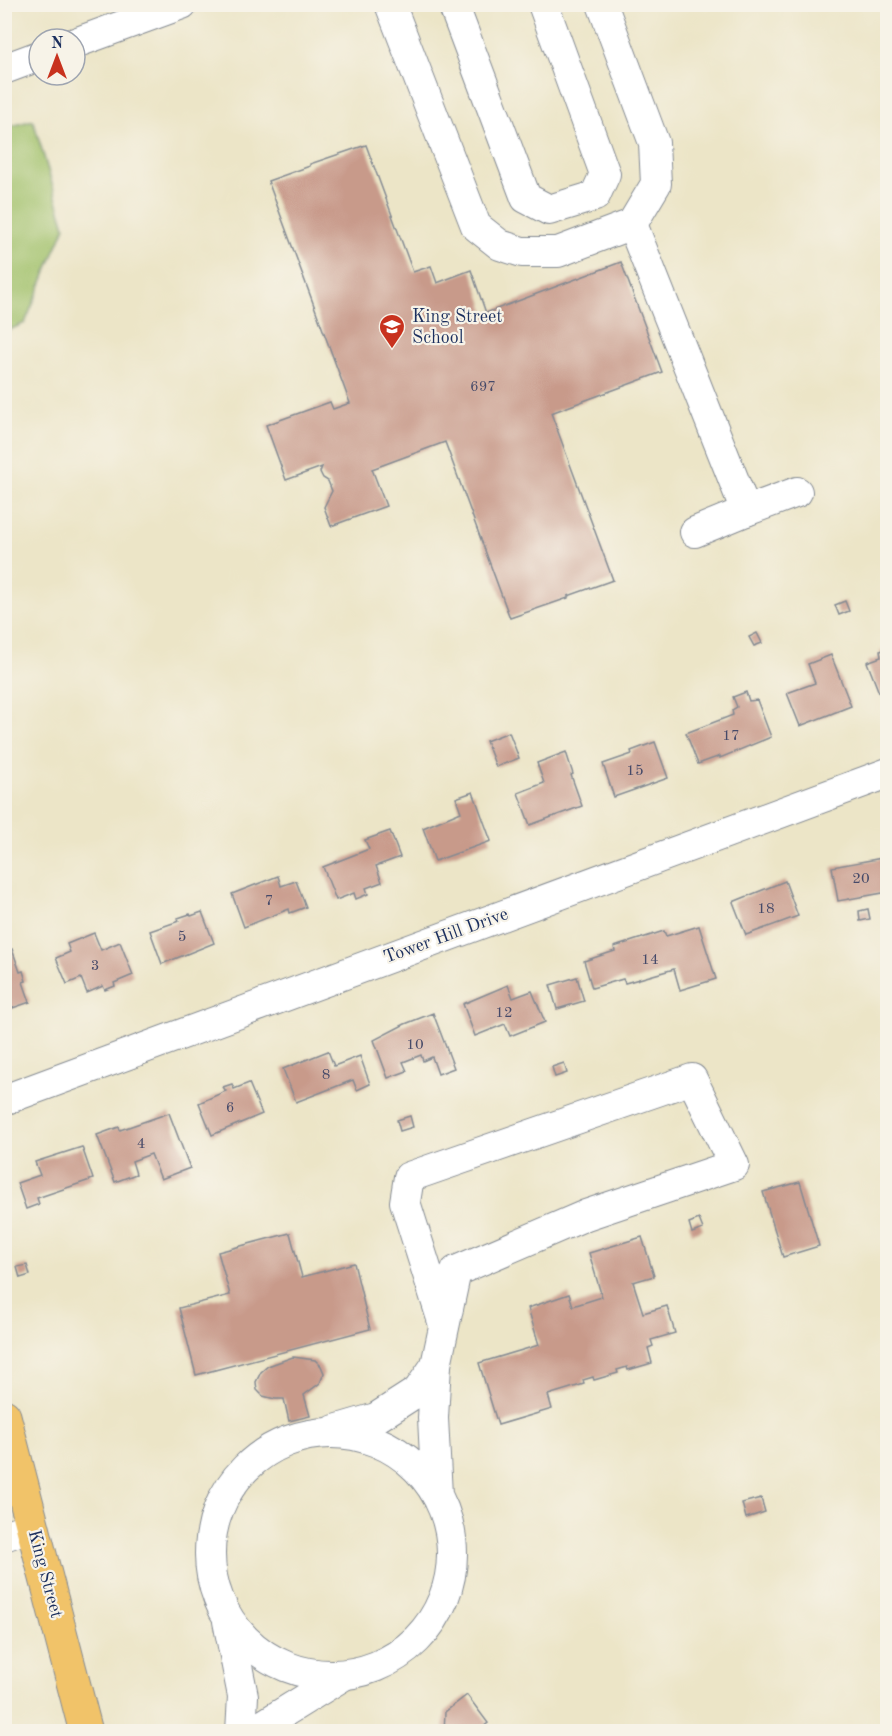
<svg xmlns="http://www.w3.org/2000/svg" width="892" height="1736" font-family="'Old Standard TT',serif">
	<style>
		.green { fill: #a1c16a; stroke: #5e7864; stroke-width: 1.5 }
		.building { fill: #c89a8a }
		.lines { fill: none; stroke-linecap: round; stroke-linejoin: round }
		.minor-casing { stroke: #848a92; stroke-width: 32 }
		.major-casing { stroke: #848a92; stroke-width: 35 }
		.minor { stroke: #fff; stroke-width: 30 }
		.major { stroke: #f1c369; stroke-width: 33 }
		.labels { text-anchor: middle; dominant-baseline: central; stroke-width: 4.5; stroke-linejoin: round; paint-order: stroke }
		.number-label { font-size: 15px; fill: #464a69 }
		.poi-label { font-size: 18px; fill: #1b2f5e; stroke: #f7f3e8; text-anchor: start }
		.street-label { font-size: 18px; fill: #1b2f5e; stroke: #f7f3e8 }
	</style>
	<rect width="100%" height="100%" fill="#f7f3e8"/>
	<filter id="ink" filterUnits="userSpaceOnUse"><feTurbulence type="fractalNoise" baseFrequency=".0167" numOctaves="2"/><feDisplacementMap in="SourceGraphic" scale="12" xChannelSelector="R" yChannelSelector="G"/><feConvolveMatrix kernelMatrix="1 2 1 2 8 2 1 2 1" color-interpolation-filters="sRGB"/></filter>
	<filter id="wash" filterUnits="userSpaceOnUse"><feTurbulence type="fractalNoise" baseFrequency=".008" numOctaves="4" result="noise"/><feDisplacementMap in="SourceGraphic" scale="24" xChannelSelector="R" yChannelSelector="G"/><feGaussianBlur stdDeviation="1.35" result="paint"/><feColorMatrix in="noise" values="0 0 0 0 0 0 0 0 0 0 0 0 0 0 0 0 0 1.4 0 .05"/><feComposite in="paint" operator="in"/></filter>
	<g filter="url(#wash)">
		<rect width="100%" height="100%" fill="#ece5c7"/>
		<!-- green -->
		<polygon class="green" points="33,120 65,227 25,323 5,332 5,128"/>
		<g id="blocks">
			<!-- building -->
			<g class="building">
				<polygon points="366,145 413,272 431,266 437,283 471,270 486,313 621,262 662,372 551,413 613,580 568,596 568,598 510,618 445,442 372,469 386,506 331,526 324,507 332,491 328,481 323,478 320,472 322,467 286,480 266,425 330,402 333,409 350,403 268,181 310,166 310,164"/>
				<polygon points="845,601 849,611 839,615 835,605"/>
				<polygon points="757,633 762,643 754,646 749,637"/>
				<polygon points="887,649 888,692 880,695 867,662 881,657 880,651"/>
				<polygon points="831,655 851,706 800,726 787,693 815,683 808,664"/>
				<polygon points="746,692 749,701 757,700 771,737 720,758 720,756 698,764 686,733 733,715 732,710 737,707 733,697"/>
				<polygon points="509,732 519,758 496,767 486,741"/>
				<polygon points="655,742 668,778 614,797 603,764 632,754 631,751"/>
				<polygon points="566,752 573,774 571,775 582,806 530,825 518,793 544,783 537,763"/>
				<polygon points="473,792 491,841 435,861 423,828 461,812 456,798"/>
				<polygon points="390,831 400,857 376,866 382,882 366,888 368,894 356,899 354,893 336,900 323,867 369,849 365,840"/>
				<polygon points="888,857 888,892 838,901 832,867"/>
				<polygon points="278,876 281,886 296,881 306,907 290,913 289,909 244,927 232,894"/>
				<polygon points="785,881 798,916 746,935 733,902"/>
				<polygon points="868,909 870,919 860,921 859,911"/>
				<polygon points="202,912 214,943 162,964 150,931 179,921 178,918 190,914 191,916"/>
				<polygon points="699,926 716,979 680,990 674,969 625,983 623,979 592,988 584,961 615,951 614,947 664,931 666,936"/>
				<polygon points="94,933 101,950 120,942 133,975 114,983 115,986 105,990 103,986 87,993 81,978 67,984 56,958 70,952 67,944"/>
				<polygon points="12,949 20,972 23,971 26,981 23,982 30,1002 4,1011 4,951"/>
				<polygon points="577,977 584,1001 557,1009 550,985"/>
				<polygon points="508,985 513,998 532,991 545,1022 510,1036 505,1024 475,1036 463,1004"/>
				<polygon points="433,1013 454,1068 438,1074 432,1057 423,1061 421,1055 403,1062 407,1071 388,1078 374,1040 405,1024"/>
				<polygon points="328,1051 334,1066 360,1056 370,1084 357,1090 353,1080 296,1102 283,1069"/>
				<polygon points="564,1063 567,1073 555,1077 552,1067"/>
				<polygon points="249,1083 262,1114 212,1135 199,1103 226,1091 223,1087 232,1084 234,1089"/>
				<polygon points="169,1113 190,1168 161,1179 151,1154 132,1161 136,1174 115,1182 97,1135 119,1127 120,1130"/>
				<polygon points="410,1116 413,1127 400,1131 397,1120"/>
				<polygon points="82,1147 93,1179 37,1198 39,1204 26,1209 17,1183 40,1175 35,1162"/>
				<polygon points="800,1182 819,1246 783,1257 763,1192"/>
				<polygon points="699,1219 703,1229 692,1233 689,1223"/>
				<polygon points="290,1233 302,1277 354,1263 370,1329 196,1375 179,1308 230,1295 218,1252"/>
				<polygon points="642,1237 654,1276 633,1282 643,1313 667,1306 675,1333 651,1340 653,1346 648,1348 652,1363 628,1370 627,1367 617,1370 618,1373 594,1380 593,1377 583,1380 584,1384 548,1395 552,1409 498,1425 479,1363 539,1345 528,1308 569,1294 573,1306 602,1297 589,1253"/>
				<polygon points="27,1265 30,1275 20,1278 17,1267"/>
				<polygon points="293,1357 315,1360 321,1366 324,1373 320,1383 304,1395 310,1416 289,1421 284,1399 275,1399 263,1396 257,1390 256,1382 261,1372 268,1366"/>
				<polygon points="761,1498 765,1512 746,1518 742,1503"/>
				<polygon points="467,1695 488,1723 477,1732 444,1732 445,1712"/>
			</g>
		</g>
	</g>
	<g filter="url(#ink)">
		<use href="#blocks" fill-opacity="0" stroke="#848a92" stroke-width="1.5"/>
		<g class="lines">
			<defs>
				<g id="minor">
					<polyline points="390,4 476,226 500,245 522,252 558,252 632,224 656,184 654,143 602,4"/>
					<polyline points="453,4 526,198 549,210 595,196 605,174 543,4"/>
					<polyline points="75,43 182,4"/>
					<polyline points="4,69 39,56"/>
					<polyline points="632,224 746,511 797,492"/>
					<polyline points="695,532 746,511"/>
					<polyline points="4,1100 888,773"/>
					<polyline points="436,1365 456,1271 586,1215 734,1165 692,1079 409,1177 405,1202 444,1325"/>
					<polyline points="335,1430 376,1418 418,1391 436,1365 433,1418 437,1495"/>
					<circle cx="331" cy="1554" r="121"/>
					<polyline points="4,1536 32,1526"/>
					<polyline points="228,1621 243,1696 241,1732"/>
					<polyline points="252,1732 344,1675"/>
				</g>
				<polyline id="major" points="4,1416 86,1732"/>
			</defs>
			<!-- minor casing -->
			<use href="#minor" class="minor-casing"/>
			<!-- major casing -->
			<use href="#major" class="major-casing"/>
			<!-- minor -->
			<use href="#minor" class="minor"/>
			<!-- major -->
			<use href="#major" class="major"/>
		</g>
	</g>
	<!-- icons -->
	<defs>
		<symbol id="school-pin" viewBox="-11 -11 22 30"><path d="M0 17L-7.5 6A9.5 9.5 0 1 1 7.5 6Z" fill="#c8321e" stroke="#f7f3e8"/><path d="M0-5L7-2L0 1L-7-2ZM-4 1L0 2.5L4 1V4Q0 6-4 4Z" fill="#fff"/></symbol>
	</defs>
	<g fill-rule="evenodd">
		<use href="#school-pin" x="377" y="312" width="30" height="40"/>
	</g>
	<g class="labels">
		<!-- number labels -->
		<g class="number-label">
			<text x="483" y="387">697</text>
			<text x="731" y="736">17</text>
			<text x="635" y="771">15</text>
			<text x="861" y="879">20</text>
			<text x="269" y="901">7</text>
			<text x="766" y="909">18</text>
			<text x="182" y="937">5</text>
			<text x="650" y="960">14</text>
			<text x="95" y="966">3</text>
			<text x="504" y="1013">12</text>
			<text x="415" y="1045">10</text>
			<text x="326" y="1075">8</text>
			<text x="230" y="1108">6</text>
			<text x="141" y="1144">4</text>
		</g>
		<!-- poi labels -->
		<g class="poi-label">
			<text x="412" y="317">King Street<tspan x="412" dy="21">School</tspan></text>
		</g>
		<!-- street labels -->
		<g class="street-label">
			<text transform="translate(446 936) rotate(-20)">Tower Hill Drive</text>
			<text transform="translate(45 1574) rotate(75)">King Street</text>
		</g>
	</g>
	<!-- margin -->
	<rect width="892" height="1736" fill="none" stroke="#f7f3e8" stroke-width="24"/>
	<!-- north arrow -->
	<g transform="translate(57 57)"><circle r="28" fill="#f7f3e8" stroke="#9fa5b1" stroke-width="1.5"/>
	<path d="M0-4.5L10 22L0 15L-10 22Z" fill="#c8321e"/>
	<text y="-9" font-size="16" font-weight="bold" text-anchor="middle" fill="#1b2f5e">N</text>
	</g>
</svg>
